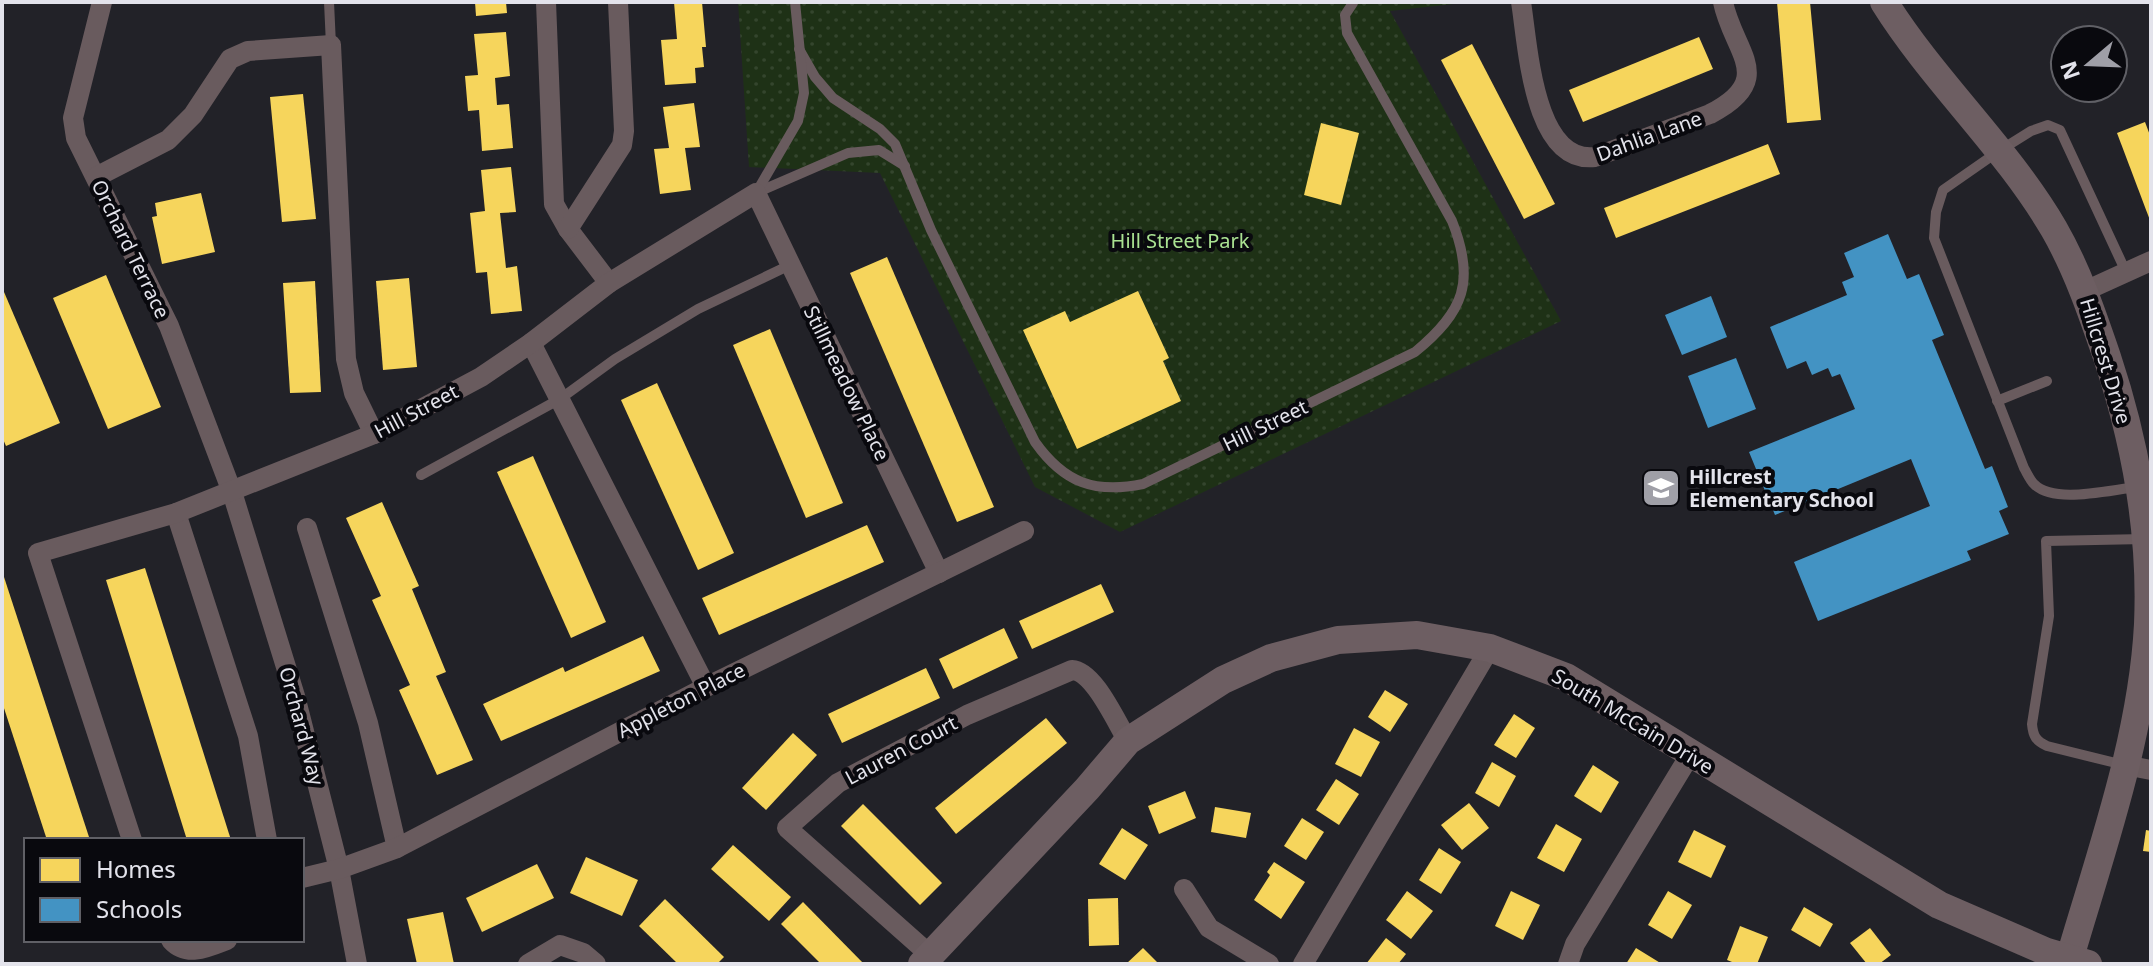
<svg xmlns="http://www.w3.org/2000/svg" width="2153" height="966" font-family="'Noto Sans',sans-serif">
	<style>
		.grass { fill: url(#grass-dots) }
		.homes { fill: #f6d55c }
		.schools { fill: #4393c3 }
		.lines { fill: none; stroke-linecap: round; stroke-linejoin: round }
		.lane { stroke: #695b5e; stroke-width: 10 }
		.street { stroke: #695b5e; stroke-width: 20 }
		.secondary { stroke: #6d5e62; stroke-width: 28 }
		.labels { text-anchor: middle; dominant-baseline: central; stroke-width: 8; stroke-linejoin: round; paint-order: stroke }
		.street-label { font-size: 20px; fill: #e3e3eb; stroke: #09090e }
		.park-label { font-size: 20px; fill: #aae292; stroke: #09090e }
		.poi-label { font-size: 20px; font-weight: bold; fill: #e3e3eb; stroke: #09090e; text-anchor: start }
	</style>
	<defs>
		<pattern id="grass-dots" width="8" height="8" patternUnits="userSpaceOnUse" patternTransform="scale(2)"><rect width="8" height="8" fill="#1e3116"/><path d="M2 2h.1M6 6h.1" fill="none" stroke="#34452d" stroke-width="1.8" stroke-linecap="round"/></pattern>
	</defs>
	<rect width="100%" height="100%" fill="#222228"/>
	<!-- grass -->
	<polygon class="grass" points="738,2 1472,2 1390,11 1561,321 1120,532 1035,487 880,173 749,167"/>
	<!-- homes -->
	<g class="homes">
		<polygon points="475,2 506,2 507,13 476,16"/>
		<polygon points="674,2 702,2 706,47 702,47 704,67 695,68 696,83 665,85 661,40 677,39"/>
		<polygon points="1777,2 1810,2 1821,120 1787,123"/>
		<polygon points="506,32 510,76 495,78 497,105 509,104 513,148 482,151 479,110 468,111 465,76 478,75 474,34"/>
		<polygon points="1699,37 1713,69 1583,122 1569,90"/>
		<polygon points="1472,44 1555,204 1524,219 1441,60"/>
		<polygon points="303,94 316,219 282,222 270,97"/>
		<polygon points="694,103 700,147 685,148 691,190 660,194 654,149 669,148 663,107"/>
		<polygon points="2145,122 2151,138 2151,223 2117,133"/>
		<polygon points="1321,123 1359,133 1341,205 1304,195"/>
		<polygon points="1768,144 1780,174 1616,238 1604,208"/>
		<polygon points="511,167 516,212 500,213 506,268 517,266 522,311 491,314 487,272 476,273 470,213 485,211 481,170"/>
		<polygon points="201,193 215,252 162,264 152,217 157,216 155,203"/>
		<polygon points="887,257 994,507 957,522 850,273"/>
		<polygon points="106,275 161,407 108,429 53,298"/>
		<polygon points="409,278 417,367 383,370 376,281"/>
		<polygon points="315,281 321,392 290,393 283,283"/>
		<polygon points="1138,291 1169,358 1163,361 1181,401 1077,449 1023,330 1065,311 1070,322"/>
		<polygon points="4,292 60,423 6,446 2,437 2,293"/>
		<polygon points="770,329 843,503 806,518 733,345"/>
		<polygon points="657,383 734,553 698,570 621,400"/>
		<polygon points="533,456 606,622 571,638 497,472"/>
		<polygon points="382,502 419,586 412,589 446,672 436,676 473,760 437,775 399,690 410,685 372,600 381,596 346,518"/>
		<polygon points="867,525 884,562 719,635 702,598"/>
		<polygon points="145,568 231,840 187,840 106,580"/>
		<polygon points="3,574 90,840 47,840 2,702"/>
		<polygon points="1101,584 1114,612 1032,649 1019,621"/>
		<polygon points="1004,628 1018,658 953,689 939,659"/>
		<polygon points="643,636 660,671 501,741 483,704 563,667 565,672"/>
		<polygon points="926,668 940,698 842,743 828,714"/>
		<polygon points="1385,690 1408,704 1390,732 1368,717"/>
		<polygon points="1514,714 1535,728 1516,758 1494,745"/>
		<polygon points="1046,718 1067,743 956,834 935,808"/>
		<polygon points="1354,728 1380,742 1361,777 1335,764"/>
		<polygon points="793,733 817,755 766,810 742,788"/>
		<polygon points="1492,762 1516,776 1499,807 1475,793"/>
		<polygon points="1593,765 1619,782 1601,813 1574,796"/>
		<polygon points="1336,779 1359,794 1339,825 1316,810"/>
		<polygon points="1185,791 1196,818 1159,834 1148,806"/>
		<polygon points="1469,803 1489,828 1462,850 1441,825"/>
		<polygon points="863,804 942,883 920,905 841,826"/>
		<polygon points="1215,807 1251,813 1246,838 1211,832"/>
		<polygon points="1302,818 1324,832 1306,860 1284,846"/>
		<polygon points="1556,824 1582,839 1564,872 1537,858"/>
		<polygon points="1122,828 1148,845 1125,880 1099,864"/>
		<polygon points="1694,830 1726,846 1711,878 1678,862"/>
		<polygon points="2146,830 2151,831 2151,852 2143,851"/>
		<polygon points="733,845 791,897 769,921 711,869"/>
		<polygon points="1439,848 1461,862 1441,894 1419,880"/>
		<polygon points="586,857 638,880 622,916 570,893"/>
		<polygon points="1274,862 1305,882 1281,919 1254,900 1270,875 1267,872"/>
		<polygon points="537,864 554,898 482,932 466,898"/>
		<polygon points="1407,891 1433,911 1411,939 1386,920"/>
		<polygon points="1511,891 1540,905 1523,940 1495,926"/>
		<polygon points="1668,891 1692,905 1672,939 1648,925"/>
		<polygon points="1118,898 1119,945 1089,946 1088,899"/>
		<polygon points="665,899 724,957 717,964 678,964 639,926"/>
		<polygon points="803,902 864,964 821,964 781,924"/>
		<polygon points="1804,907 1833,924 1820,947 1791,930"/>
		<polygon points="443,912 454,964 417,964 407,919"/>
		<polygon points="1740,926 1768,937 1757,964 1737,964 1727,960"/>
		<polygon points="1870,928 1891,955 1879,964 1867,964 1850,943"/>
		<polygon points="1386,938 1406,954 1398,964 1366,964"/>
		<polygon points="1143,948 1159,964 1126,964"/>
		<polygon points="1636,948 1662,964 1626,964"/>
	</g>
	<!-- schools -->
	<g class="schools">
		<polygon points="1888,234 1907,279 1919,274 1944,335 1932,340 1985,469 1992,466 2008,507 1999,511 2009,534 1967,551 1971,560 1818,621 1794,562 1930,506 1911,459 1775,515 1749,452 1855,409 1840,374 1832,377 1828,368 1812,375 1806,361 1787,369 1770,327 1847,295 1842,282 1854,277 1844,253"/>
		<polygon points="1711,296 1727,337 1682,355 1665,315"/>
		<polygon points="1736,358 1756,409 1708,428 1688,376"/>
	</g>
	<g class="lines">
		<!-- lane -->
		<g class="lane">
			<polyline points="329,2 331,45"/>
			<path d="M 799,49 L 815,77 L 833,98 L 880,129 L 895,144 L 931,230 L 1035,442 C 1064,483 1095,494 1143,484 L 1415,352 C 1464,312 1476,281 1452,221 L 1347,33 L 1345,15 L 1353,3"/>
			<polyline points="758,192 848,153 879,150 905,166"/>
			<polyline points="756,193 798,121 804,93 795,2"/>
			<path d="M 2126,272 L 2060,130 L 2048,125 L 2031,131 L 1999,151 L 1943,190 L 1936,212 L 1934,238 L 2024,468 C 2027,473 2030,480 2034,484 C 2054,505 2112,489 2139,487"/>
			<polyline points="1997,401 2047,381"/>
			<polyline points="421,475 560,399 615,359 698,309 790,265"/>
			<path d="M 2124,765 L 2047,746 C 2036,741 2033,736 2032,724 L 2049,616 L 2046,541 L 2145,539"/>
		</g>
		<!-- street -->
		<g class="street">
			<polyline points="102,2 73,118 76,138 169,326 232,492 295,696 339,869 357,964"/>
			<polyline points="546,2 554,204 568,229 609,283"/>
			<path d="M 1521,2 C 1528,45 1533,164 1595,157 L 1710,114 C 1778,79 1733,52 1723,2"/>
			<polyline points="96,177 168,140 193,115 230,59 248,51 331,45 346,359 354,393 374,434"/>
			<polyline points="568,229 622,145 624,131 618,2"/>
			<polyline points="2085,291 2151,261"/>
			<polyline points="531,343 706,687"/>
			<polyline points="176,513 248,736 267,840"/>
			<polyline points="307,528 368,723 397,848"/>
			<polyline points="2125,765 2151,770"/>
			<polyline points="132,840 38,553 176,513 374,434 481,377 531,343 609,283 756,193 939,573"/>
			<polyline points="302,878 339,869 397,848 706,687 1024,531"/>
			<polyline points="1184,889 1209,928 1269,964"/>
			<path d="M 171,940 C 187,958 209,947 227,940"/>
			<path d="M 929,954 L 787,828 L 838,783 L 967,715 L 1072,670 C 1094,671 1116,722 1128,741"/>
			<polyline points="528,964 560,945 583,953 596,964"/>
			<polyline points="1303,964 1490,648"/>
			<polyline points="1568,964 1575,944 1690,755"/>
		</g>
		<!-- secondary -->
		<g class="secondary">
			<path d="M 1884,2 C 1934,82 2006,147 2054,229 C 2077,269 2092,313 2107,357 C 2136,444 2152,532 2148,624 C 2142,739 2100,854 2068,964"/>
			<polyline points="922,964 1087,789 1128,741 1223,680 1271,658 1338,640 1417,635 1490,648 1566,677 1939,905 2047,952 2088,964"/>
		</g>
	</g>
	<!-- icons -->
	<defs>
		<symbol id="school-square" viewBox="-11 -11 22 22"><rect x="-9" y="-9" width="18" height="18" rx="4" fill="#9f9fa7" stroke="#09090e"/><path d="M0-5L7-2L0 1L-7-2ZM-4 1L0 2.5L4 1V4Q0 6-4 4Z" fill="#fff"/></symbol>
	</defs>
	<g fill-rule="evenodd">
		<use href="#school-square" x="1639" y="466" width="44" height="44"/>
	</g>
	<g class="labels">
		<!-- street labels -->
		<g class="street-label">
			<text transform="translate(1649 136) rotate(-20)">Dahlia Lane</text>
			<text transform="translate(131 249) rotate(64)">Orchard Terrace</text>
			<text transform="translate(2106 361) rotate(73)">Hillcrest Drive</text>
			<text transform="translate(847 383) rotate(64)">Stillmeadow Place</text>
			<text transform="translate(416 411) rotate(-28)">Hill Street</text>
			<text transform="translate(1265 425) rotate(-26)">Hill Street</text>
			<text transform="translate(681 700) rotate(-27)">Appleton Place</text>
			<text transform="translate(1633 721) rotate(31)">South McCain Drive</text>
			<text transform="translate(302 726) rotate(75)">Orchard Way</text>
			<text transform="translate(901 750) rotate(-28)">Lauren Court</text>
		</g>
		<!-- park labels -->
		<g class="park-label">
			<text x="1180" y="240">Hill Street Park</text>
		</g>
		<!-- poi labels -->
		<g class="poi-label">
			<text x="1689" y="476">Hillcrest<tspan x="1689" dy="23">Elementary School</tspan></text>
		</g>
	</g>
	<!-- border -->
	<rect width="2153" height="966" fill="none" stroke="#e3e3eb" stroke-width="8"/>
	<!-- legend -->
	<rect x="24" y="838" width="280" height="104" fill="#09090e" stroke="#606066" stroke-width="2"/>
	<rect x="40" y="858" width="40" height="24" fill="#f6d55c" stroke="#606066" stroke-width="2"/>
	<text x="96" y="878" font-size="24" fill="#e3e3eb">Homes</text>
	<rect x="40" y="898" width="40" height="24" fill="#4393c3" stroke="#606066" stroke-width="2"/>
	<text x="96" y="918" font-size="24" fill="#e3e3eb">Schools</text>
	<!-- north arrow -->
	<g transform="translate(2089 64) rotate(251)"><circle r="38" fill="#09090e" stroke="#606066" stroke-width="2"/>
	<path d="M0-6L14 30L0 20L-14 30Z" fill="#9f9fa7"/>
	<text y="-12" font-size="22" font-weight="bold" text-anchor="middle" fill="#e3e3eb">N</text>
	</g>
</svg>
